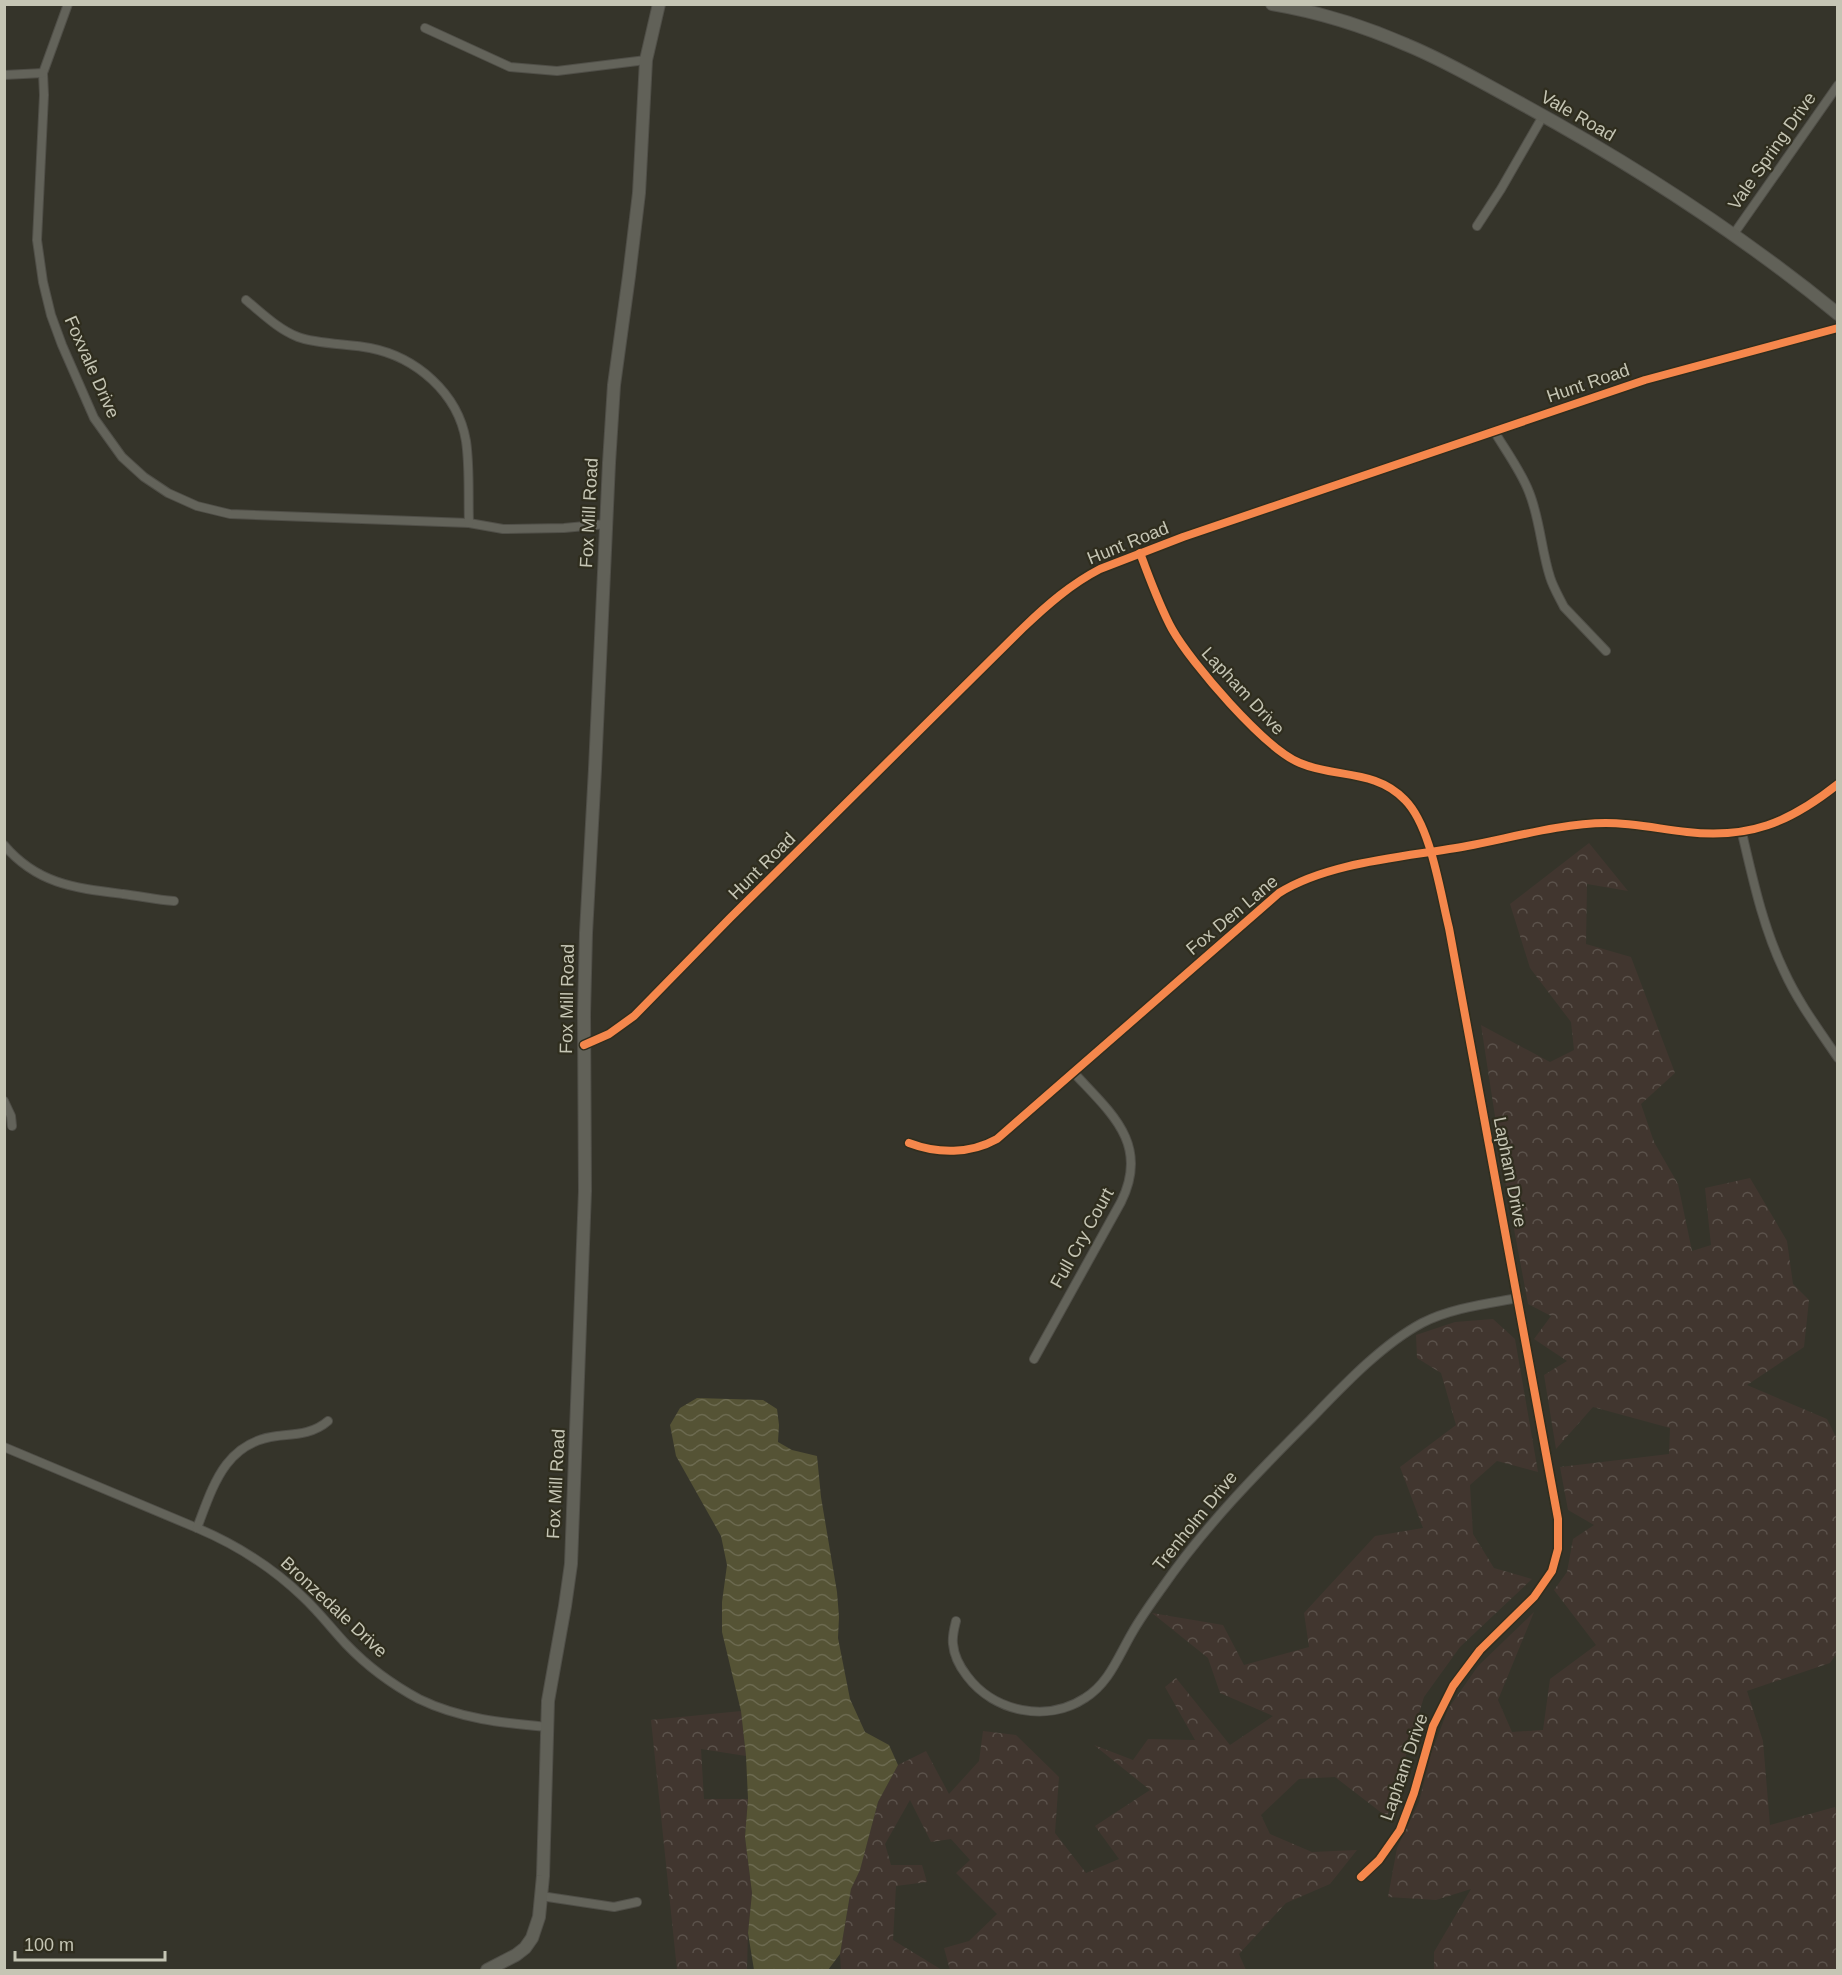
<svg xmlns="http://www.w3.org/2000/svg" width="1842" height="1975" font-family="Arial,sans-serif">
	<style>
		.forest { fill: url(#forest-crowns) }
		.water { fill: url(#water-waves) }
		.lines { fill: none; stroke-linecap: round; stroke-linejoin: round }
		.minor-casing { stroke: #504f48; stroke-width: 10 }
		.secondary-casing { stroke: #504f48; stroke-width: 14 }
		.minor { stroke: #63635a; stroke-width: 8 }
		.secondary { stroke: #616158; stroke-width: 12 }
		.cycleway-casing { stroke: #2f2d1e; stroke-width: 11 }
		.cycleway { stroke: #f5874c; stroke-width: 8 }
		.labels { text-anchor: middle; dominant-baseline: central; stroke-width: 4.5; stroke-linejoin: round; paint-order: stroke }
		.street-label { font-size: 18px; fill: #c5c5b4; stroke: #2f2d1e }
	</style>
	<defs>
		<pattern id="forest-crowns" width="20" height="18" patternUnits="userSpaceOnUse" patternTransform="scale(1.5)"><rect width="20" height="18" fill="#41362f"/><path d="M2 6a3 3 0 1 1 6 0M12 15a3 3 0 1 1 6 0" fill="none" stroke="#5b524b"/></pattern>
		<pattern id="water-waves" width="16" height="10" patternUnits="userSpaceOnUse" patternTransform="scale(1.5)"><rect width="16" height="10" fill="#555335"/><path d="M0 5q4-4 8 0t8 0" fill="none" stroke="#6c6a50"/></pattern>
	</defs>
	<rect width="100%" height="100%" fill="#35342a"/>
	<!-- forest -->
	<g class="forest">
		<polygon points="1589,843 1628,891 1587,884 1586,944 1631,957 1675,1073 1641,1104 1654,1142 1678,1184 1692,1251 1711,1245 1705,1188 1750,1178 1787,1241 1793,1284 1809,1300 1804,1347 1747,1385 1827,1419 1837,1439 1837,1653 1830,1663 1747,1691 1763,1741 1770,1825 1835,1807 1838,1817 1837,1970 1434,1970 1434,1952 1471,1889 1436,1900 1388,1897 1397,1848 1419,1802 1431,1754 1448,1709 1478,1666 1534,1612 1498,1700 1512,1732 1543,1730 1550,1679 1596,1645 1554,1590 1567,1572 1573,1539 1594,1525 1568,1510 1560,1467 1669,1454 1670,1428 1593,1407 1556,1449 1544,1375 1567,1361 1534,1339 1551,1316 1528,1304 1504,1175 1481,1025 1550,1062 1574,1050 1571,1022 1530,968 1510,904"/>
		<polygon points="1493,1319 1515,1339 1538,1472 1497,1461 1470,1485 1473,1534 1494,1568 1532,1579 1460,1647 1424,1697 1387,1817 1335,1777 1299,1779 1261,1815 1270,1834 1312,1852 1357,1850 1330,1884 1286,1903 1239,1954 1246,1970 950,1970 944,1948 969,1941 997,1914 956,1873 970,1860 951,1839 931,1842 910,1800 885,1844 891,1865 922,1865 927,1882 896,1886 893,1940 942,1970 841,1970 840,1954 851,1889 860,1870 878,1802 898,1765 926,1751 949,1794 979,1761 983,1731 1016,1735 1059,1777 1055,1833 1086,1873 1119,1859 1095,1826 1150,1790 1094,1745 1133,1760 1148,1739 1195,1740 1165,1687 1176,1678 1230,1745 1273,1716 1220,1693 1208,1658 1152,1613 1223,1625 1244,1665 1309,1647 1304,1613 1375,1536 1423,1528 1400,1467 1456,1425 1441,1373 1417,1358 1416,1335 1455,1322"/>
		<polygon points="741,1711 746,1756 701,1749 704,1799 748,1799 745,1837 752,1893 748,1932 747,1970 677,1970 651,1720"/>
	</g>
	<!-- water -->
	<polygon class="water" points="697,1398 763,1400 777,1409 779,1425 778,1442 792,1450 817,1456 821,1497 837,1592 839,1617 838,1638 850,1699 865,1732 889,1745 898,1765 878,1802 860,1870 851,1889 840,1954 828,1970 754,1970 748,1933 752,1893 745,1837 748,1799 746,1756 741,1711 722,1632 722,1602 727,1565 721,1536 676,1456 670,1425 680,1408"/>
	<g class="lines">
		<defs>
			<g id="minor">
				<polyline points="68,4 43,73 44,95 37,240 43,282 51,315 62,345 94,418 122,457 144,477 168,493 197,506 230,514 469,523 503,529 564,528 606,524"/>
				<polyline points="425,28 510,67 557,71 646,60"/>
				<polyline points="4,75 43,73"/>
				<polyline points="1477,226 1501,189 1543,116"/>
				<polyline points="1733,235 1838,85"/>
				<path d="M 246,300 C 263,314 278,329 298,337 C 316,344 350,344 370,348 C 416,357 458,393 466,441 C 470,468 468,497 469,523"/>
				<path d="M 1494,431 C 1506,451 1521,471 1529,492 C 1540,519 1541,549 1550,577 C 1553,587 1559,597 1564,607 L 1606,651"/>
				<path d="M 1140,553 C 1150,579 1159,605 1172,629 C 1191,663 1265,749 1300,763 C 1335,778 1376,769 1405,800 C 1431,826 1440,892 1449,928 L 1558,1519 L 1558,1549 L 1552,1571 L 1534,1597 L 1480,1650 L 1453,1686 L 1433,1726 L 1414,1793 L 1400,1830 L 1379,1860 L 1361,1877"/>
				<path d="M 1742,833 C 1753,880 1763,927 1784,971 C 1798,1002 1819,1030 1838,1058"/>
				<path d="M 4,845 C 37,884 75,888 123,894 C 140,896 157,900 174,901"/>
				<path d="M 584,1045 L 609,1034 L 634,1016 L 730,918 L 1023,628 C 1047,605 1071,584 1100,569 L 1183,537 L 1645,380 L 1838,328"/>
				<polyline points="4,1101 11,1116 12,1126"/>
				<path d="M 909,1143 C 938,1154 970,1154 997,1139 L 1279,893 C 1330,861 1408,857 1467,846 C 1510,838 1563,823 1606,823 C 1633,823 1660,829 1687,832 C 1749,839 1789,823 1838,784"/>
				<path d="M 1034,1359 L 1121,1202 C 1150,1144 1111,1113 1074,1073"/>
				<path d="M 4,1447 L 197,1528 C 237,1545 272,1567 303,1597 C 319,1612 332,1629 346,1644 C 366,1665 393,1685 419,1699 C 460,1719 503,1723 547,1727"/>
				<path d="M 197,1528 C 213,1486 225,1442 277,1436 C 296,1434 313,1434 328,1421"/>
				<path d="M 956,1621 C 954,1629 952,1636 953,1644 C 954,1656 960,1667 967,1676 C 994,1712 1047,1723 1085,1698 C 1109,1683 1118,1657 1132,1633 C 1141,1617 1152,1602 1162,1588 C 1205,1526 1256,1474 1309,1421 C 1341,1388 1381,1345 1422,1323 C 1451,1308 1486,1304 1518,1298"/>
				<polyline points="541,1896 614,1907 637,1902"/>
			</g>
			<g id="secondary">
				<path d="M 1272,4 C 1319,12 1364,26 1407,45 C 1446,61 1483,83 1520,103 C 1632,164 1739,233 1838,314"/>
				<polyline points="487,1970 516,1955 525,1948 532,1938 539,1917 543,1876 548,1701 565,1606 571,1564 585,1191 584,1014 586,933 595,769 609,463 614,385 629,276 639,193 646,60 659,4"/>
			</g>
		</defs>
		<!-- minor casing -->
		<use href="#minor" class="minor-casing"/>
		<!-- secondary casing -->
		<use href="#secondary" class="secondary-casing"/>
		<!-- minor -->
		<use href="#minor" class="minor"/>
		<!-- secondary -->
		<use href="#secondary" class="secondary"/>
		<defs>
			<g id="cycleway">
				<path d="M 1140,553 C 1150,579 1159,605 1172,629 C 1191,663 1265,749 1300,763 C 1335,778 1376,769 1405,800 C 1431,826 1440,892 1449,928 L 1558,1519 L 1558,1549 L 1552,1571 L 1534,1597 L 1480,1650 L 1453,1686 L 1433,1726 L 1414,1793 L 1400,1830 L 1379,1860 L 1361,1877"/>
				<path d="M 584,1045 L 609,1034 L 634,1016 L 730,918 L 1023,628 C 1047,605 1071,584 1100,569 L 1183,537 L 1645,380 L 1838,328"/>
				<path d="M 909,1143 C 938,1154 970,1154 997,1139 L 1279,893 C 1330,861 1408,857 1467,846 C 1510,838 1563,823 1606,823 C 1633,823 1660,829 1687,832 C 1749,839 1789,823 1838,784"/>
			</g>
		</defs>
		<!-- cycleway casing -->
		<use href="#cycleway" class="cycleway-casing"/>
		<!-- cycleway -->
		<use href="#cycleway" class="cycleway"/>
	</g>
	<g class="labels">
		<!-- street labels -->
		<g class="street-label">
			<text transform="translate(1578 116) rotate(30)">Vale Road</text>
			<text transform="translate(1772 151) rotate(-55)">Vale Spring Drive</text>
			<text transform="translate(92 367) rotate(66)">Foxvale Drive</text>
			<text transform="translate(1588 383) rotate(-19)">Hunt Road</text>
			<text transform="translate(589 513) rotate(-87)">Fox Mill Road</text>
			<text transform="translate(1128 543) rotate(-22)">Hunt Road</text>
			<text transform="translate(1243 691) rotate(47)">Lapham Drive</text>
			<text transform="translate(762 866) rotate(-45)">Hunt Road</text>
			<text transform="translate(1232 915) rotate(-40)">Fox Den Lane</text>
			<text transform="translate(567 999) rotate(-89)">Fox Mill Road</text>
			<text transform="translate(1510 1172) rotate(79)">Lapham Drive</text>
			<text transform="translate(1082 1238) rotate(-61)">Full Cry Court</text>
			<text transform="translate(556 1484) rotate(-87)">Fox Mill Road</text>
			<text transform="translate(1195 1521) rotate(-51)">Trenholm Drive</text>
			<text transform="translate(334 1607) rotate(43)">Bronzedale Drive</text>
			<text transform="translate(1404 1767) rotate(-71)">Lapham Drive</text>
		</g>
	</g>
	<!-- border -->
	<rect width="1842" height="1975" fill="none" stroke="#c5c5b4" stroke-width="12"/>
	<!-- scale -->
	<path d="M15 1951v9h150v-9" fill="none" stroke="#c5c5b4" stroke-width="3"/>
	<text x="24" y="1951" font-size="18" fill="#c5c5b4" stroke="#2f2d1e" stroke-width="4.5" paint-order="stroke">100 m</text>
</svg>
